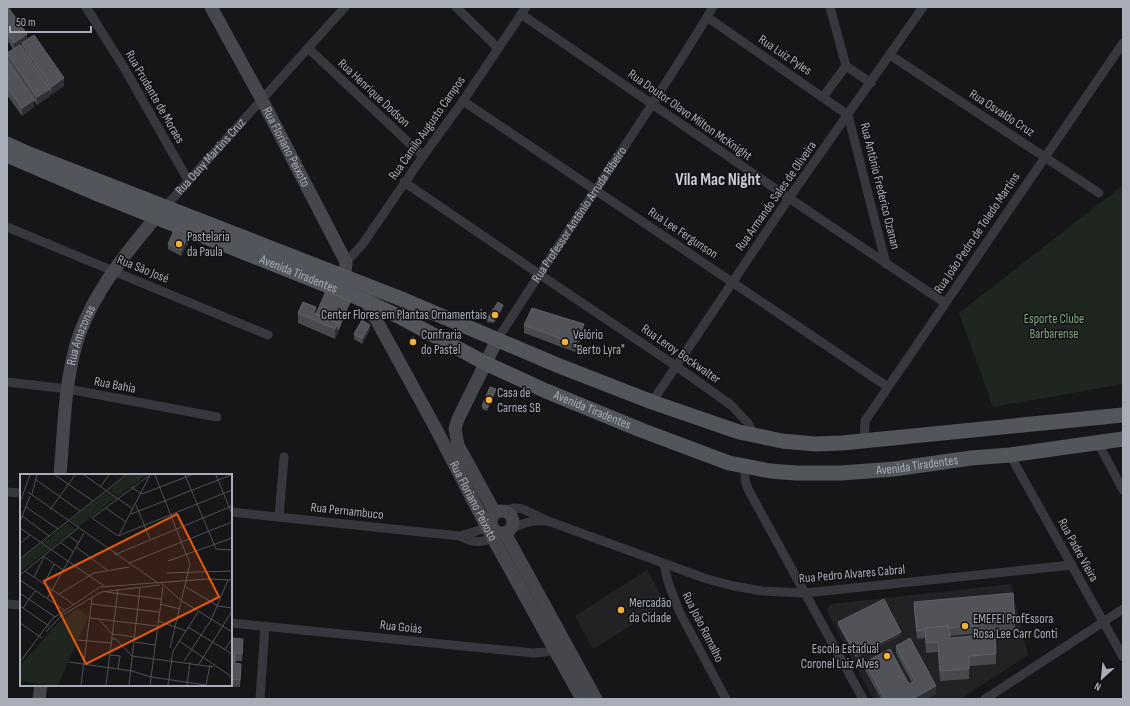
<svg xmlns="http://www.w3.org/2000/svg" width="1130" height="706" font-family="'Sofia Sans Condensed',sans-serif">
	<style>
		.built { fill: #222225 }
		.green { fill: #1e261f }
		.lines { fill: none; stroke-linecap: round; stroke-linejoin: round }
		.street { stroke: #37383d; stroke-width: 9 }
		.secondary { stroke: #45474d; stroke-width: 13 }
		.primary { stroke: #53555c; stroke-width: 15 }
		.wall { fill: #47494d }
		.shaded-wall { fill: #2f3033 }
		.building { fill: #525359; stroke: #5f6168 }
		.poi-dot { fill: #f2b134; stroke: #111113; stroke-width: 1.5 }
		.labels { text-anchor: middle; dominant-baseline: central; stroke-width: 3; stroke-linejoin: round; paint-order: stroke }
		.street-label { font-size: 13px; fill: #a8adb8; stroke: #111113 }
		.poi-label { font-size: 13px; fill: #a8adb8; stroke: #111113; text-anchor: start }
		.park-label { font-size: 13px; fill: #7fa381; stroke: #111113 }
		.district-label { font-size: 17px; font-weight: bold; fill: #c9ccd4; stroke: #111113 }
		.inset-road { fill: none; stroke: #505258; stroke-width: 1 }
		.view { fill: #e8590c; fill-opacity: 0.15; stroke: #e8590c; stroke-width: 2 }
		.inset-edge { fill: none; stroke: #a8adb8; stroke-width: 2 }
	</style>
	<rect width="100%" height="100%" fill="#161618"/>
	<!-- built -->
	<g class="built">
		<polygon points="647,570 666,604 593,649 575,616"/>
		<polygon points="1011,584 1028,655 961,699 873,699 828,613 828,608 831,604"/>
	</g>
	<!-- green -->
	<polygon class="green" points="1123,185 1123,384 993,407 959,313"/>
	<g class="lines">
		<!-- street -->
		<g class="street">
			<polyline points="86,7 123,66 188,180"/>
			<polyline points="456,7 498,48"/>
			<polyline points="830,7 846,66 871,83"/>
			<polyline points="521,14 789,198 945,303"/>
			<polyline points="707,17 848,115 886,264"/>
			<polyline points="308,48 423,156"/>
			<polyline points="890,55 1099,193"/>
			<polyline points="823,97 846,66"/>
			<polyline points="463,101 888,387"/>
			<polyline points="404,182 539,274 676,366 731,405 748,423 754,435"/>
			<path id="s1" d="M 165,207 L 345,7"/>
			<polyline points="7,227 268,335"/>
			<polyline points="346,262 362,245 423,156 463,101 526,7"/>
			<path id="s2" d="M 497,340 C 568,228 645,121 713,7"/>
			<polyline points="7,382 68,389 217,417"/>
			<polyline points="652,402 789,198 923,7"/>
			<polyline points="864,442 865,421 1123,43"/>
			<polyline points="1098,443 1123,490"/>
			<polyline points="1010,455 1123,657"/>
			<polyline points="745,466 745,480 748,489 863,699"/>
			<polyline points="7,492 21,493"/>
			<polyline points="502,511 515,508 523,509 548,521 707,579 734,586 762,591 805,593 1072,565"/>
			<path d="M 231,512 L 460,536 C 476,545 487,542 501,533"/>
			<polyline points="279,517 284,457"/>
			<polyline points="511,528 532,521 545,521"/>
			<polyline points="460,536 480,530 491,518"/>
			<polyline points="664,564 668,582 679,611 726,699"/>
			<polyline points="7,604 21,605"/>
			<polyline points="231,623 533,653 546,652 559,648"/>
			<polyline points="260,699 265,626"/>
			<polyline points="985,699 1123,609"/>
		</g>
		<!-- secondary -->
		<g class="secondary">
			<path id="s3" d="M 211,7 L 262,100 L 346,262 L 344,287"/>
			<path id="s4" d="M 366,301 L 435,427 L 490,533 L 582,699"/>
			<path id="s5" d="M 60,475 C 64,432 64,387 76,345 C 91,294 128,250 162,210"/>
			<circle cx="502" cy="522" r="11"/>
			<polyline points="495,513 458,445 455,429 458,419 497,340"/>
			<polyline points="505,533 596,699"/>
			<polyline points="39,699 41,685"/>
		</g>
		<!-- primary -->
		<g class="primary">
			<polyline points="7,144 29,154 399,298 557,365 652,402 739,432 754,435 782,441 815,444 842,443 1123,415"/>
			<path id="s6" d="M 7,155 L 98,194 L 366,301 L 402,318 L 485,363 L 546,391 L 641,430 L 729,463 L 745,466 L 770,471 L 796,473 L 842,473 L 894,469 L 971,458 L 1010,455 L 1123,439"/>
		</g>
	</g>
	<!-- wall -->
	<g class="wall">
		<polygon points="7,7 27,40 64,86 51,95 50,92 50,96 37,105 34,101 34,107 22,116 7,95 7,46 8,53 13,49 7,40"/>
		<polygon points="190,239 181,256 168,249 168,244"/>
		<polygon points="350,303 335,339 298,323 298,313 316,314"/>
		<polygon points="503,307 494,323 487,322 487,319"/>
		<polygon points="524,325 584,332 575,352 524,333"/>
		<polygon points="370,330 362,344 354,339 354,334"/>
		<polygon points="411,338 415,342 415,344 412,345"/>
		<polygon points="496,392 487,411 482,409 482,406"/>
		<polygon points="914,602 1015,622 1015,630 949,636 950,638 996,654 996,664 969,666 969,679 940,681 938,652 926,653 925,638 917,639 914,610"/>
		<polygon points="838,622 901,635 856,658 838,625"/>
		<polygon points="231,638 243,646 242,661 235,661 235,663 241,671 240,687 217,686 217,685 231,685"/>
		<polygon points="896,646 936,694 926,699 881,699 865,670 865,662 909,684 912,683 896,653"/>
	</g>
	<!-- shaded-wall -->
	<g class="shaded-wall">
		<polygon points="27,34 27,42 22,43 22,45 14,51 14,43"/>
		<polygon points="64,78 64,86 51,95 51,87"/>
		<polygon points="50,89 50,96 37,105 37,97"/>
		<polygon points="34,100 34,107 22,116 22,108"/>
		<polygon points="190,234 190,239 181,256 181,250"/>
		<polygon points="350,301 350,303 335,339 335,329 338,323"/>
		<polygon points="503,305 503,307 494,323 494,321"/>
		<polygon points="316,307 316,317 313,313"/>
		<polygon points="584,324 584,332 575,352 575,344"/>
		<polygon points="370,325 370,330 362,344 362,339"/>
		<polygon points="496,389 496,392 487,411 487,408"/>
		<polygon points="901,632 901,635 856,658 856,655"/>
		<polygon points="936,686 936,694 926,699 912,699"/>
	</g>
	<!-- building -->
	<g class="building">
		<polygon points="7,7 8,7 27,34 14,43 7,32"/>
		<polygon points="34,35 64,78 51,87 22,43"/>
		<polygon points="20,45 50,89 37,97 7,53"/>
		<polygon points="7,60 34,100 22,108 7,87"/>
		<polygon points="175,228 190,234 181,250 168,244"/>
		<polygon points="326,291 350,301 338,330 338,323 316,314"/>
		<polygon points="303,302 316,307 313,313 338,323 335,329 298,313"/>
		<polygon points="498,302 503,305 494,321 487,319"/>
		<polygon points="532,308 584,324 575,344 524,325"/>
		<polygon points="362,320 370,325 362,339 354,334"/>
		<polygon points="414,337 415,342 412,342 411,338"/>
		<polygon points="490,387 496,389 487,408 482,406"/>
		<polygon points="1013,593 1015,622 948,628 948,626 925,628 925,630 917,631 914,602"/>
		<polygon points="884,599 901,632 856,655 838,622"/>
		<polygon points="948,626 950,638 995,634 996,654 969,656 969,669 940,671 938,642 926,643 925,628"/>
		<polygon points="231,638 243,639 242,654 235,653 235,663 241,664 240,680 231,679"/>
		<polygon points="910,638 936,686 912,699 885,699 865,662 890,649 909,684 915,681 896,646"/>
	</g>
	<!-- markers -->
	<g class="poi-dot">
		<circle cx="179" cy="244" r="4"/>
		<circle cx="495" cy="315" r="4"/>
		<circle cx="413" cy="342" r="4"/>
		<circle cx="565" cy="342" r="4"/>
		<circle cx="489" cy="400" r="4"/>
		<circle cx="621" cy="610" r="4"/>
		<circle cx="965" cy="626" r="4"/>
		<circle cx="887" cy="656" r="4"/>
	</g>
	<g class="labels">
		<!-- street labels -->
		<g class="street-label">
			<text transform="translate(785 55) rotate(34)">Rua Luiz Pyles</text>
			<text transform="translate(374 93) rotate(43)">Rua Henrique Dodson</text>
			<text transform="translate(155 97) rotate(60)">Rua Prudente de Moraes</text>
			<text transform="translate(1002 113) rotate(33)">Rua Osvaldo Cruz</text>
			<text transform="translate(690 115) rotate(35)">Rua Doutor Olavo Milton McKnight</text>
			<text transform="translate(427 128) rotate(-55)">Rua Camilo Augusto Campos</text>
			<text stroke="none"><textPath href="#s3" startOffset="159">Rua Floriano Peixoto</textPath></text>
			<text stroke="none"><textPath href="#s1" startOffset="68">Rua Osny Martins Cruz</textPath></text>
			<text transform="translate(880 186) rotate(76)">Rua Antônio Frederico Ozanan</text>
			<text transform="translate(776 196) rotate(-55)">Rua Armando Sales de Oliveira</text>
			<text stroke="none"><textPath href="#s2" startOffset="150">Rua Professor Antônio Arruda Ribeiro</textPath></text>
			<text transform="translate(683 233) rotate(34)">Rua Lee Fergunson</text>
			<text transform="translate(977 233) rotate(-56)">Rua João Pedro de Toledo Martins</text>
			<text transform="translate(143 269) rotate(22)">Rua São José</text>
			<text stroke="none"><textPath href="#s6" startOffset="315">Avenida Tiradentes</textPath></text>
			<text stroke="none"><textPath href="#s5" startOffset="142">Rua Amazonas</textPath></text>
			<text transform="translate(681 354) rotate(35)">Rua Leroy Bockwalter</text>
			<text transform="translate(115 385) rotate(11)">Rua Bahia</text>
			<text stroke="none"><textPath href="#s6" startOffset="639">Avenida Tiradentes</textPath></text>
			<text stroke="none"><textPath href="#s6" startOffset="975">Avenida Tiradentes</textPath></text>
			<text stroke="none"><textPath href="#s4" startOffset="227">Rua Floriano Peixoto</textPath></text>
			<text transform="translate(347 511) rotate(6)">Rua Pernambuco</text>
			<text transform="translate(1078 550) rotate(61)">Rua Padre Vieira</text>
			<text transform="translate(852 574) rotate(-5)">Rua Pedro Alvares Cabral</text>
			<text transform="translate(401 627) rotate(6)">Rua Goiás</text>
			<text transform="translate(703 627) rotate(63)">Rua João Ramalho</text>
		</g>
		<!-- poi labels -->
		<g class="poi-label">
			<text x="187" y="237">Pastelaria<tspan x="187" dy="15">da Paula</tspan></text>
			<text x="487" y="315" text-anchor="end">Center Flores em Plantas Ornamentais</text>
			<text x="421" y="335">Confraria<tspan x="421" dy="15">do Pastel</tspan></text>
			<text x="573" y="335">Velório<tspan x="573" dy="15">"Berto Lyra"</tspan></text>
			<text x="497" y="393">Casa de<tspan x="497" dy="15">Carnes SB</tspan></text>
			<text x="629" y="603">Mercadão<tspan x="629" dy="15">da Cidade</tspan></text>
			<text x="973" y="619">EMEFEI ProfEssora<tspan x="973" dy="15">Rosa Lee Carr Conti</tspan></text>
			<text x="879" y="649" text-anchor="end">Escola Estadual<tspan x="879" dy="15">Coronel Luiz Alves</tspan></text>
		</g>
		<!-- park labels -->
		<g class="park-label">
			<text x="1054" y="319">Esporte Clube<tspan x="1054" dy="15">Barbarense</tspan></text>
		</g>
		<!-- district labels -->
		<g class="district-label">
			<text x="718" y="180">Vila Mac Night</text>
		</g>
	</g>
	<!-- overview -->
	<g transform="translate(20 474)">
		<rect width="212" height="212" fill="#161618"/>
		<path d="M 108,1 L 127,1 L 98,22 L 89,16 ZM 87,18 L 96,24 L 58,53 L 51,46 ZM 47,49 L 55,55 L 31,74 L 23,69 ZM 21,70 L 30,75 L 0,98 L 0,86 ZM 58,134 L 68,143 L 38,211 L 25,211 L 0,207 L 0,192 L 5,186 L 37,150 Z" fill="#1e261f"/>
		<path class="inset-road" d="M 35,1 L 73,27M 64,1 L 113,35M 135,1 L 170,90 L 150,174M 165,1 L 196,75 L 212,76M 196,1 L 212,40M 15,5 L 60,37M 81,12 L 89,1M 111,13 L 122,20 L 171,1M 8,18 L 138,109M 12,20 L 17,1M 0,28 L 10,1M 116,31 L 130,65M 6,33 L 38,55M 86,34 L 106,48M 30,36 L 55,1M 111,40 L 211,1M 2,42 L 29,62M 0,48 L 10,22M 0,54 L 84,112M 99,61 L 130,1M 49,62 L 59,69M 98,62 L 212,16M 98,62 L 72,44 L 130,1M 40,68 L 54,78M 0,70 L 10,61M 56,73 L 87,96M 94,81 L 212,32M 23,82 L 43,96M 0,85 L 106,1M 148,87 L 212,64M 109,89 L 212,48M 5,97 L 53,130M 147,99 L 212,97M 0,101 L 58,54M 14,103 L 24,83M 0,106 L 44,136M 141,109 L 162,127 L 212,158M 24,110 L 34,90M 166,113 L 198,132 L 212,134M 86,118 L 141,125M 0,119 L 35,143M 39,120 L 74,99 L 109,93M 27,125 L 64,59M 72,130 L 139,138M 140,130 L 160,135M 0,132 L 29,152M 3,134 L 15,117M 70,144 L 137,152M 79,145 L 92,160 L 115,163M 138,147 L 166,157M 0,149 L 22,164M 168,153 L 212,180M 26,158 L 41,142 L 81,118 L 140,111M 92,165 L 96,165 L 112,182 L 194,193M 58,166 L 91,169M 159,167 L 212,203M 115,168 L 135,171M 205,175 L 212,165M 90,181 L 100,182 L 98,195M 164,187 L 191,146 L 208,106M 0,188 L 32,145 L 80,113 L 187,105 L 212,106M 49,188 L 112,197 L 131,203 L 186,211M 179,190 L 212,137M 61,211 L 72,124M 86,211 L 98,115M 109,211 L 120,114M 130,211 L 143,113M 148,211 L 153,177 L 178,138M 167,211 L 170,188M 186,211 L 190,191"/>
		<path class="view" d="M 157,40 L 199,123 L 66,190 L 24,107 Z"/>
		<rect width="212" height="212" class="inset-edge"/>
	</g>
	<!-- border -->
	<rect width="1130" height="706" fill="none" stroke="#a8adb8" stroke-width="16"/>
	<!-- north arrow -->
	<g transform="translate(1102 678) rotate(207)" stroke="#111113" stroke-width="3" paint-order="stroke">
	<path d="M0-3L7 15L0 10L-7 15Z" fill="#a8adb8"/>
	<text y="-6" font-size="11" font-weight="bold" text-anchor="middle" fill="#a8adb8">N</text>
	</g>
	<!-- scale -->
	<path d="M10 26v6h81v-6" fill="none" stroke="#a8adb8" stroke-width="2"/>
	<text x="16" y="26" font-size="12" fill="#a8adb8" stroke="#111113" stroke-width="3" paint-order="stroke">50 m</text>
</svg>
